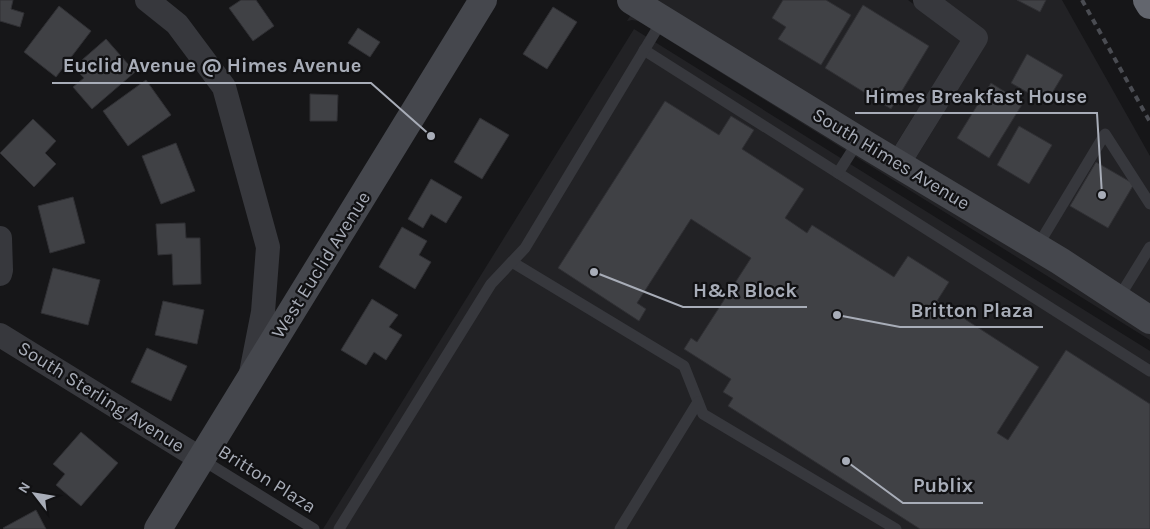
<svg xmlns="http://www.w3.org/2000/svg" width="1150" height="529" font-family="Karla,sans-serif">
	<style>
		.built { fill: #222225 }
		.building { fill: #404145; stroke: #303034 }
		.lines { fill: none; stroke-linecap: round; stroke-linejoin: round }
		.lane { stroke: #37383d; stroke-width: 11 }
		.street { stroke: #37383d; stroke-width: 24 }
		.secondary { stroke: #45474d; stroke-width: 28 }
		.highway { stroke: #63666e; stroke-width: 28 }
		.rail { stroke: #4a4c52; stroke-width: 4; stroke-dasharray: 6 5; stroke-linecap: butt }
		.labels { text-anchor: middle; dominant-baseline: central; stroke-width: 4.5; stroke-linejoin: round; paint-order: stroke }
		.street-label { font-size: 19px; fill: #a8adb8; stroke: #111113 }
		.leader { fill: none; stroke: #a8adb8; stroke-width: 2 }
		.callout-dot { fill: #a8adb8; stroke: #111113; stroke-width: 2 }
		.callout-label { font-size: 20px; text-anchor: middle; font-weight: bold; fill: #a8adb8; stroke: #111113; stroke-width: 4.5; stroke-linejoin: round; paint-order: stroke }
	</style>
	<rect width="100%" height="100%" fill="#161618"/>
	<!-- built -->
	<g class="built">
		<polygon points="651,0 908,0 961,40 893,149"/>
		<polygon points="943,0 1062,0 1150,156 1150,307 914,161 986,44 983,30"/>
		<polygon points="632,13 1054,270 1150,333 1150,340 638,21 632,20 627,21"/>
		<polygon points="634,29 1150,351 1150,529 323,529"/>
	</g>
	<!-- building -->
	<g class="building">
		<polygon points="0,0 13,0 11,9 24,13 20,27 0,21"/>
		<polygon points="241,0 256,0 274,26 253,41 229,8"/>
		<polygon points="783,0 826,0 851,15 821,65 778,39 786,27 772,18"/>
		<polygon points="1017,0 1046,0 1040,12"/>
		<polygon points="863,5 929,46 891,109 825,68"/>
		<polygon points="59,6 91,31 56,77 24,52"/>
		<polygon points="553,7 577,22 547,69 523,54"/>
		<polygon points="358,28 380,42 370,57 348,43"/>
		<polygon points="106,39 135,72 92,109 73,87 84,78 74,67"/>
		<polygon points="1027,54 1063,75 1046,103 1011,83"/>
		<polygon points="146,80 171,115 128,146 103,111"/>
		<polygon points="991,83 1023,103 989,158 957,138"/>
		<polygon points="310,94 338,95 337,121 310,121"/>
		<polygon points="665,101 719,135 731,116 754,130 742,149 804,189 785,218 807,233 812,225 894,277 908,256 949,282 937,301 1039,367 997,433 1008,440 1066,350 1150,404 1150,529 920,529 728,406 733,398 723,392 731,379 684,349 691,338 697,342 751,258 691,219 637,303 646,309 639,321 558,268"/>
		<polygon points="480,118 509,135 482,179 454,162"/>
		<polygon points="33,119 56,141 45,153 56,164 34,187 0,153"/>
		<polygon points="1019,126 1052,145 1029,184 997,165"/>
		<polygon points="176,143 195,191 161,204 142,156"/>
		<polygon points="1096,162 1134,184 1108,228 1070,206"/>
		<polygon points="431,179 462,197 446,223 431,214 423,228 408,219"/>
		<polygon points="73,197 85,243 50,253 38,206"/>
		<polygon points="185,223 186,238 200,238 201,284 173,285 172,254 158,255 156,224"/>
		<polygon points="402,227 427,241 419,255 431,262 415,289 379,267"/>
		<polygon points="53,268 100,280 88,325 41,313"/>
		<polygon points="372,299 398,315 389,327 402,335 386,360 374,352 366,365 341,350"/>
		<polygon points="163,301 204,310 197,344 155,335"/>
		<polygon points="147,348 187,366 171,401 131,382"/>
		<polygon points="81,432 118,463 81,506 56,485 65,474 53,464"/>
		<polygon points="36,510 46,529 4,529 3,528"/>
	</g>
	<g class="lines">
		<!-- lane -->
		<g class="lane">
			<polyline points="644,50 1150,371"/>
			<polyline points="838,173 859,140"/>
			<polyline points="1037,247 1105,134 1150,204"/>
			<polyline points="512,262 684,366 703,414 896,529"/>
			<polyline points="1118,299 1150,247"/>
			<polyline points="201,459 314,529"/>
			<polyline points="339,529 491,284 525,248 663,19"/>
			<polyline points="620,529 698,402"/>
		</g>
		<!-- street -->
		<g class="street">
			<polyline points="147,0 177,24 224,87 268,247 263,312 251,373"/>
			<polyline points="898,164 976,38 925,0"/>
			<polyline points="0,238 1,270 0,274"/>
			<polyline points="0,335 201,459"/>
		</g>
		<!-- secondary -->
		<g class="secondary">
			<polyline points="631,0 868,146 1060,261 1150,320"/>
			<polyline points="158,529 483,0"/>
		</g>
		<!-- highway -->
		<polyline class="highway" points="1147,0 1150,5"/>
		<!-- rail -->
		<polyline class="rail" points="1082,0 1150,122"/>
	</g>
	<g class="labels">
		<!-- street labels -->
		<g class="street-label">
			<text transform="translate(891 159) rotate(31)">South Himes Avenue</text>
			<text transform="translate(321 265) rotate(-58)">West Euclid Avenue</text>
			<text transform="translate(101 397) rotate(32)">South Sterling Avenue</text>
			<text transform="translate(267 479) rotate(32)">Britton Plaza</text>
		</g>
	</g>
	<!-- callouts -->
	<path class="leader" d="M431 136L371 83H52M1102 195L1097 113H855M594 272L683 307H807M837 315L900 327H1043M846 461L903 503H983"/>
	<g class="callout-dot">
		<circle cx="431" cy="136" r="5"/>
		<circle cx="1102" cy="195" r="5"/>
		<circle cx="594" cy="272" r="5"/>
		<circle cx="837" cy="315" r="5"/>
		<circle cx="846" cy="461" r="5"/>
	</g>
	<g class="callout-label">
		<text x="212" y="72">Euclid Avenue @ Himes Avenue</text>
		<text x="976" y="103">Himes Breakfast House</text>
		<text x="745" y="297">H&amp;R Block</text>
		<text x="972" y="317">Britton Plaza</text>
		<text x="943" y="492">Publix</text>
	</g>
	<!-- north arrow -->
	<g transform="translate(35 494) rotate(301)" stroke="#111113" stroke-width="4" paint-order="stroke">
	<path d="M0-4L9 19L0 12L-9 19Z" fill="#a8adb8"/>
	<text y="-8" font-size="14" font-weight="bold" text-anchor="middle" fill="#a8adb8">N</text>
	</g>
</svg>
